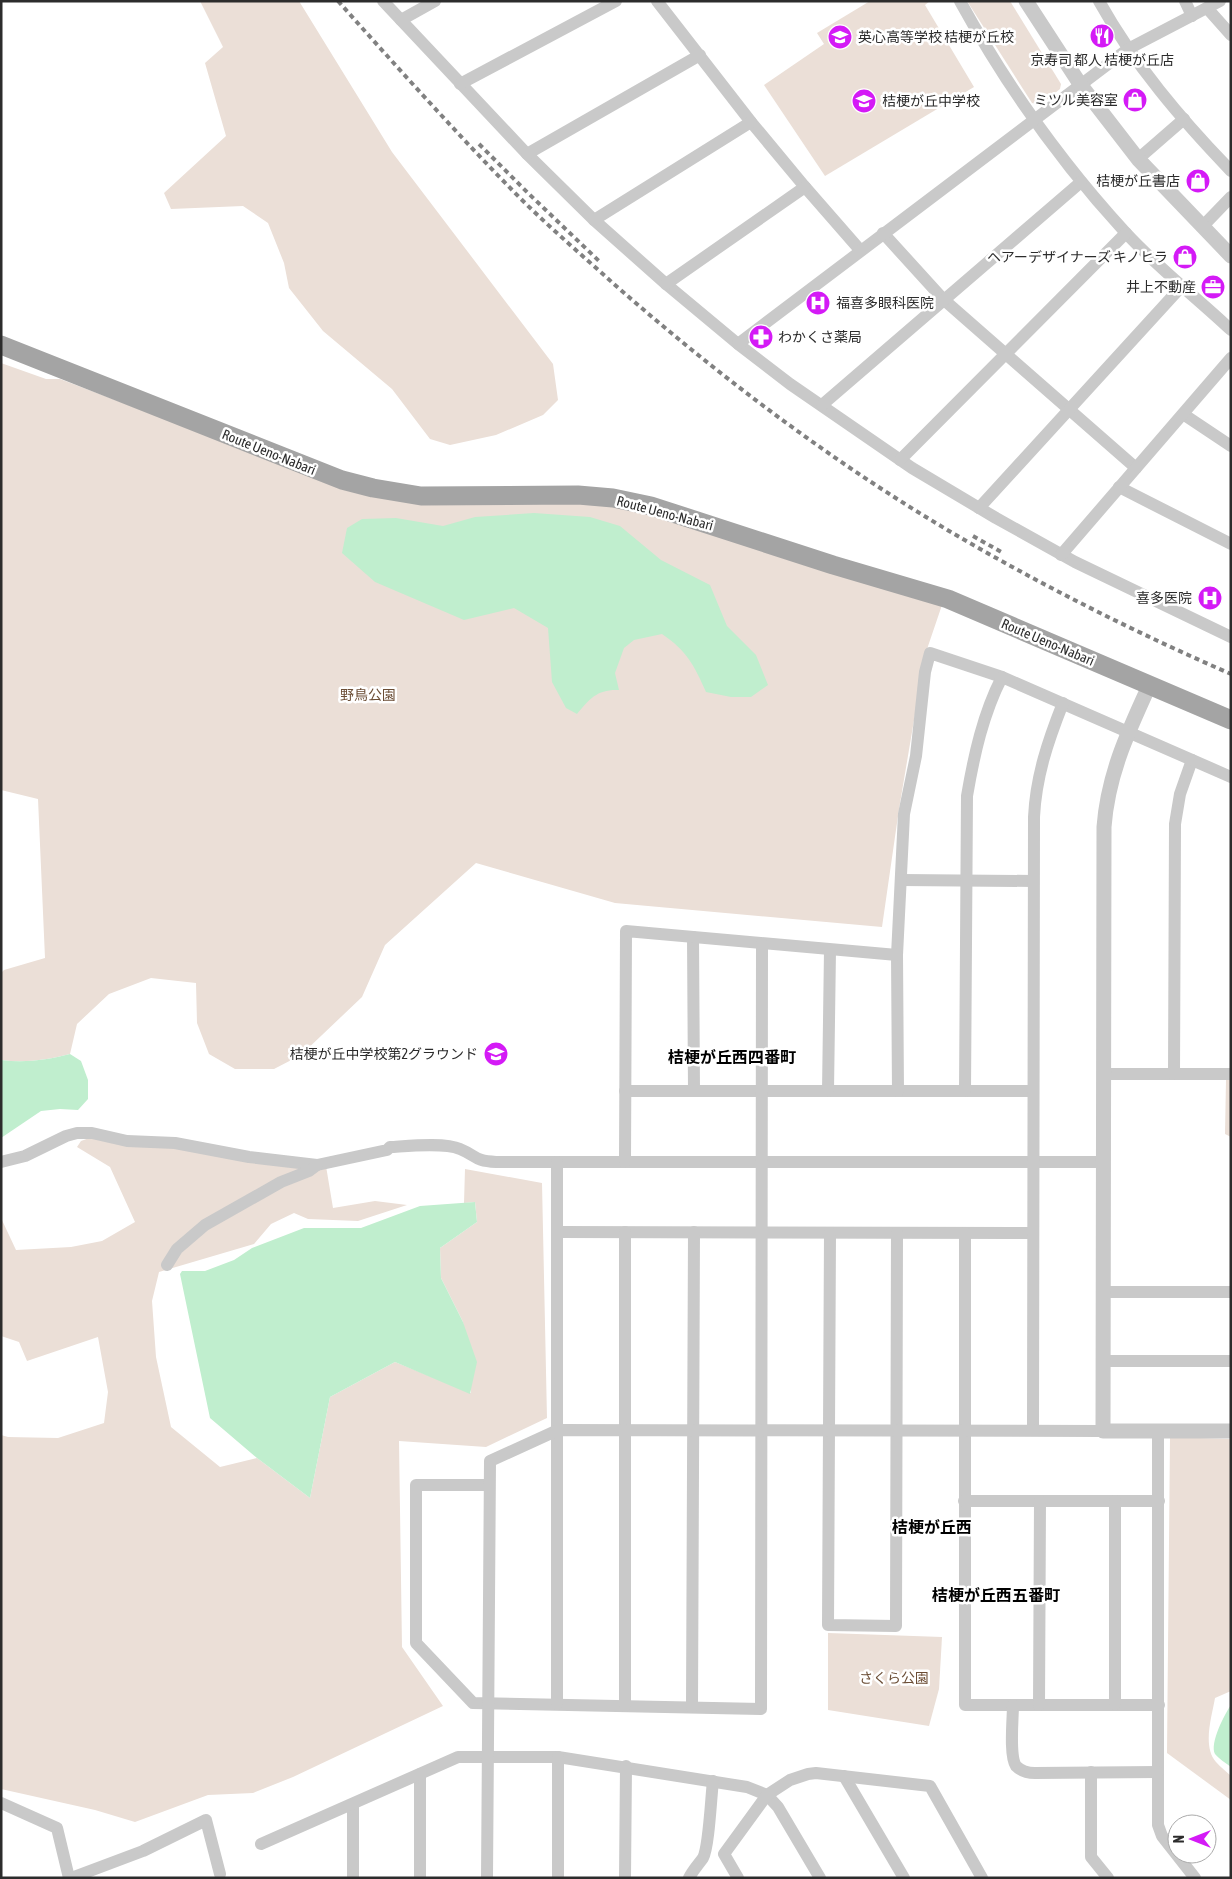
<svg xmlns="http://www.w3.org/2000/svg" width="1232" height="1879" font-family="'Asap Condensed','Noto Sans JP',sans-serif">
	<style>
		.green { fill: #ebdfd7 }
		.water { fill: #c0eece }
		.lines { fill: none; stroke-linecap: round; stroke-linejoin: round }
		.minor { stroke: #c9c9c9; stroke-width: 12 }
		.tertiary { stroke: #c9c9c9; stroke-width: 15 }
		.primary { stroke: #a4a4a4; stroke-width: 19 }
		.rail { stroke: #818181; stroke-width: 4; stroke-dasharray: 5 4; stroke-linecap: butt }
		.labels { text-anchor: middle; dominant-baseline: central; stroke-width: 5; stroke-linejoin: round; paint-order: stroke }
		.poi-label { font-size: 14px; fill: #2c2c2c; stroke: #fff; text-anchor: end }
		.street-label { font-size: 14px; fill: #2c2c2c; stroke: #fff }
		.park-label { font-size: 14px; fill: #6b4d35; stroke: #fff }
		.quarter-label { font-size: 16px; font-weight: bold; fill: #000; stroke: #fff }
	</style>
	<rect width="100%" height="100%" fill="#fff"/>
	<!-- green -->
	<g class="green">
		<polygon points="200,1 299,1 392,152 553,364 558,400 543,415 496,435 450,445 430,439 392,389 323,331 289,288 284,263 268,223 243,206 171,209 164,193 226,136 205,63 223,47"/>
		<polygon points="870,1 930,1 925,5 974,87 825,176 764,85 824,44 817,33"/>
		<polygon points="967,1 1010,1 1061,84 1060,89 1040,105 1032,103"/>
		<path d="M 1,363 L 46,379 L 60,379 L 355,491 L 553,501 L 629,508 L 942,605 L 925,655 L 899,809 L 882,927 L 615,903 L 476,863 L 385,945 L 362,997 L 301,1055 L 274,1069 L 235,1069 L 209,1054 L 197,1023 L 196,983 L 151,978 L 109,994 L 77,1024 L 70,1054 C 47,1060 25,1063 1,1060 L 1,973 L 4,970 L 45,958 L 38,799 L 1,790 Z"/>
		<polygon points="1226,1080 1231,1080 1231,1137 1225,1134"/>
		<polygon points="92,1137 326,1166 333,1208 375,1201 407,1205 358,1221 308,1219 294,1213 271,1224 254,1244 159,1272 152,1301 156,1357 171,1427 220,1467 257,1458 310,1498 330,1397 395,1362 471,1393 463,1322 441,1278 440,1248 477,1222 475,1202 464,1203 465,1169 542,1183 547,1418 486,1447 399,1441 402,1647 443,1706 293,1777 253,1793 208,1795 135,1822 95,1810 1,1789 1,1435 8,1437 58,1438 104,1423 108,1392 98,1337 27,1361 19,1342 1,1336 1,1218 16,1250 71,1247 102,1241 135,1222 110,1167 77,1147 81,1141"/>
		<path d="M 1170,1437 L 1231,1439 L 1231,1691 L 1215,1698 C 1212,1716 1202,1746 1216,1762 C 1220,1767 1226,1771 1231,1776 L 1231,1800 L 1167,1753 Z"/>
		<polygon points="828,1633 942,1637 939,1689 929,1726 828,1710"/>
	</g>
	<!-- water -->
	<g class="water">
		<path d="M 534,513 L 590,517 L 620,526 L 661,560 L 710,585 L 727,626 L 756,655 L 768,685 L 751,697 L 731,697 L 706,692 C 694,665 687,651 662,634 L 634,640 L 624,648 L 615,673 L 619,690 C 598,689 590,698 577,714 L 566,708 L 552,682 L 548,628 L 514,608 L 464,620 L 375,582 L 342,553 L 347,528 L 362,519 L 396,518 L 443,526 L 475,517 Z"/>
		<path d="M 70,1054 L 81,1061 L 88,1080 L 88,1099 L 78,1110 L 60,1109 L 41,1111 L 1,1138 L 1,1060 C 25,1063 47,1060 70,1054 Z"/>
		<polygon points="475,1202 477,1222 440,1248 441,1278 463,1322 477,1362 470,1394 395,1362 330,1397 310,1498 257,1458 210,1418 180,1274 182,1271 205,1271 234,1260 252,1248 304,1228 361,1228 420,1206"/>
		<path d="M 1231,1705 L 1231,1767 C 1226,1763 1219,1759 1215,1754 C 1209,1744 1225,1713 1231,1705 Z"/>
	</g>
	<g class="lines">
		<!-- minor -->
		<g class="minor">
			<polyline points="383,1 527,154 594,220 666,284 738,344 790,384 912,468 996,518 1075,562 1231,637"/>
			<polyline points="657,1 751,122 805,187 860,250"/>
			<path d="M 960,1 C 1006,85 1061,162 1125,232 C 1158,268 1196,297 1231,330"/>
			<path d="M 1099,1 C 1134,64 1181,119 1231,171"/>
			<polyline points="1185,1 1192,16"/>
			<polyline points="1207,8 1231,35"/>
			<polyline points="401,20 435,1"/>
			<polyline points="460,84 616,1"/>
			<polyline points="527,154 700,55"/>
			<polyline points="1138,159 1184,119"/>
			<polyline points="594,220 751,122"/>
			<polyline points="1202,227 1231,197"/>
			<polyline points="883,233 943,299 1136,468"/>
			<polyline points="666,284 805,187"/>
			<polyline points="738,344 1128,49 1220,1"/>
			<polyline points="822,405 1081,182"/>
			<polyline points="1183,414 1231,446"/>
			<polyline points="900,460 1126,233"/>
			<polyline points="1119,487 1231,544"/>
			<polyline points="979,508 1181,287"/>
			<polyline points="1061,555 1231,358"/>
			<polyline points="901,880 1033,881"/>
			<polyline points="693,937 694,1091"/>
			<polyline points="1104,1074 1231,1074"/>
			<polyline points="1174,1074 1175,824 1180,794 1192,760"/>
			<polyline points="625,1091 1033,1091"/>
			<polyline points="828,1091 830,950"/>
			<polyline points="898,1091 897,955 904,814 916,756 925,672 930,653 1002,677 1231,777"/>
			<path d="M 965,1091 L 967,796 C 974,755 983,714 1002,677"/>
			<path d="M 1,1162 L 25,1156 L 66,1136 L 77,1133 L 92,1133 L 127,1141 L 175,1143 L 249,1157 L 317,1165 L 387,1150 L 390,1147 C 408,1146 445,1142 460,1149 C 477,1156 474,1161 496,1162 L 1104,1162"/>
			<polyline points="625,1162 626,931 897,955"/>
			<polyline points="558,1232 1032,1233"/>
			<polyline points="830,1233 828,1625 896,1626 897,1233"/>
			<polyline points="965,1233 965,1705 1159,1705"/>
			<polyline points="167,1265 177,1249 205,1225 281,1182 309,1171 317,1165"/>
			<polyline points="1103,1292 1231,1292"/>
			<polyline points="1103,1361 1231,1361"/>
			<path d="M 1033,1430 L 1034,817 C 1036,776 1048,741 1063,703"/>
			<polyline points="1158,1430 1158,1825 1162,1836 1195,1878"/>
			<polyline points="489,1485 416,1485 416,1643 473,1703 761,1709 762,944"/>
			<polyline points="964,1501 1159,1501"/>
			<polyline points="1115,1501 1115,1704"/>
			<polyline points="557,1704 557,1162"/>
			<path d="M 1013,1705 C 1013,1718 1009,1756 1016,1766 C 1021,1771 1029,1773 1035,1773 L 1158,1772"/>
			<polyline points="1039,1705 1040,1501"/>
			<polyline points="625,1706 625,1232"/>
			<polyline points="692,1707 694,1232"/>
			<polyline points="1091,1772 1091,1857 1108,1878"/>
			<polyline points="420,1774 420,1878"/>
			<polyline points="844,1776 904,1878"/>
			<polyline points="1,1803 57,1828 69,1878"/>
			<polyline points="353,1805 353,1878"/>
			<polyline points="261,1844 458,1757 558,1757 747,1787 767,1795 778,1807 820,1878"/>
			<polyline points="71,1878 143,1851 206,1820 220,1874"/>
			<polyline points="487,1878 490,1461 558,1430 1103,1431"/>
			<polyline points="558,1878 558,1757"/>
			<polyline points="625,1878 626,1766"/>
			<path d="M 689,1878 C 693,1870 698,1865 703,1858 C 709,1847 711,1797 713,1781"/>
			<polyline points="738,1878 724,1854 767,1795 790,1780 808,1774 816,1773 930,1786 982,1878"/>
		</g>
		<!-- tertiary -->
		<g class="tertiary">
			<polyline points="1026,1 1080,84 1138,159 1231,256"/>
			<path d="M 1150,684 C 1128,732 1108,774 1104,827 L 1103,1431 L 1231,1431"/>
		</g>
		<!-- primary -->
		<polyline class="primary" points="1,345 342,480 373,488 421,496 578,495 613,498 651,506 833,565 948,599 1231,720"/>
		<!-- rail -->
		<g class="rail">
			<path d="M 338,1 C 397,67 457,134 519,197 C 550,228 583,256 615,285 C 728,384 851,476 982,550 C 1063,596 1146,637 1231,674"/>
			<polyline points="479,144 528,193 599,261"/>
			<polyline points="973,536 1003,553"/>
		</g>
	</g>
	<!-- icons -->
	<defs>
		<symbol id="restaurant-disc" viewBox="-11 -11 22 22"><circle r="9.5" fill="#d41af6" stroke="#fff"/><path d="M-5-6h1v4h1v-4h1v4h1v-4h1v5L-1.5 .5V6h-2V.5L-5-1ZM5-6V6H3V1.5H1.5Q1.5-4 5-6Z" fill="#fff"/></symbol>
		<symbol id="school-disc" viewBox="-11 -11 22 22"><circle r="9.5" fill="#d41af6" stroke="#fff"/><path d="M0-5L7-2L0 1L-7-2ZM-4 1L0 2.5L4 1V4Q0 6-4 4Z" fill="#fff"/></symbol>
		<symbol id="shop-disc" viewBox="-11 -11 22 22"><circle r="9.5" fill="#d41af6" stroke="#fff"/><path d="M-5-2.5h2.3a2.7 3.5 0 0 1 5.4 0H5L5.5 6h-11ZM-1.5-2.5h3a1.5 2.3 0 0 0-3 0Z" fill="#fff"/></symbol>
		<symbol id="office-disc" viewBox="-11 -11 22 22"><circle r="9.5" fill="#d41af6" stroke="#fff"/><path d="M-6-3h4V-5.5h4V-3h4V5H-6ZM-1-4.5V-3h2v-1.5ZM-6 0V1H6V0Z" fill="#fff"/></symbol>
		<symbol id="hospital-disc" viewBox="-11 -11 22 22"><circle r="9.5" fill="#d41af6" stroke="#fff"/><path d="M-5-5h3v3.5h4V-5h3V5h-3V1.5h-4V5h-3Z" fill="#fff"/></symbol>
		<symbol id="pharmacy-disc" viewBox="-11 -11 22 22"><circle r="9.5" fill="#d41af6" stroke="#fff"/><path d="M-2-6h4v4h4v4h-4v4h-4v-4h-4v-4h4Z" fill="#fff"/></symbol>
	</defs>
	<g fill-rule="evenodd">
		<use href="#restaurant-disc" x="1088" y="22" width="28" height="28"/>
		<use href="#school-disc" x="826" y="23" width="28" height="28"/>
		<use href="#shop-disc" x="1121" y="86" width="28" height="28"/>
		<use href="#school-disc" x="850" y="87" width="28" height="28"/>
		<use href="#shop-disc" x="1184" y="167" width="28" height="28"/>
		<use href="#shop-disc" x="1171" y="243" width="28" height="28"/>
		<use href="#office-disc" x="1199" y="273" width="28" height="28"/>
		<use href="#hospital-disc" x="804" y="289" width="28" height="28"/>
		<use href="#pharmacy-disc" x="747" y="323" width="28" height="28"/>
		<use href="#hospital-disc" x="1196" y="584" width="28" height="28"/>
		<use href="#school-disc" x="482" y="1040" width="28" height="28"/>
	</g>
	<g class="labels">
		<!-- poi labels -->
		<g class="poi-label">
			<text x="858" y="37" text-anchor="start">英心高等学校 桔梗が丘校</text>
			<text x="1102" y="60" text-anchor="middle">京寿司 都人 桔梗が丘店</text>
			<text x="1118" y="100">ミツル美容室</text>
			<text x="882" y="101" text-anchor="start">桔梗が丘中学校</text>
			<text x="1180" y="181">桔梗が丘書店</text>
			<text x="1168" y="257">ヘアーデザイナーズ キノヒラ</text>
			<text x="1196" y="287">井上不動産</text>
			<text x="836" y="303" text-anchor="start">福喜多眼科医院</text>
			<text x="778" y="337" text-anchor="start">わかくさ薬局</text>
			<text x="1192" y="598">喜多医院</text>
			<text x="478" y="1054">桔梗が丘中学校第2グラウンド</text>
		</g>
		<!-- street labels -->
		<g class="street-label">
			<text transform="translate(269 452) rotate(22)">Route Ueno-Nabari</text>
			<text transform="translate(665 513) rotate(15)">Route Ueno-Nabari</text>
			<text transform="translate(1048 642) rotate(23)">Route Ueno-Nabari</text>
		</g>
		<!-- park labels -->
		<g class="park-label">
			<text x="368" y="695">野鳥公園</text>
			<text x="894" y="1678">さくら公園</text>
		</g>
		<!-- quarter labels -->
		<g class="quarter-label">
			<text x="732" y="1057">桔梗が丘西四番町</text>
			<text x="932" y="1527">桔梗が丘西</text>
			<text x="996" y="1595">桔梗が丘西五番町</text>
		</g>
	</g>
	<!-- border -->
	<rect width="1232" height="1879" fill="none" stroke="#2c2c2c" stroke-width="5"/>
	<!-- north arrow -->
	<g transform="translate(1192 1839) rotate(270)"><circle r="24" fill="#ffffff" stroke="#ababab"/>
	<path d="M0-4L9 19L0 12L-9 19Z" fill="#d41af6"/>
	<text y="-8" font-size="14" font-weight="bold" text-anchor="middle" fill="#2c2c2c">N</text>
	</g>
</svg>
